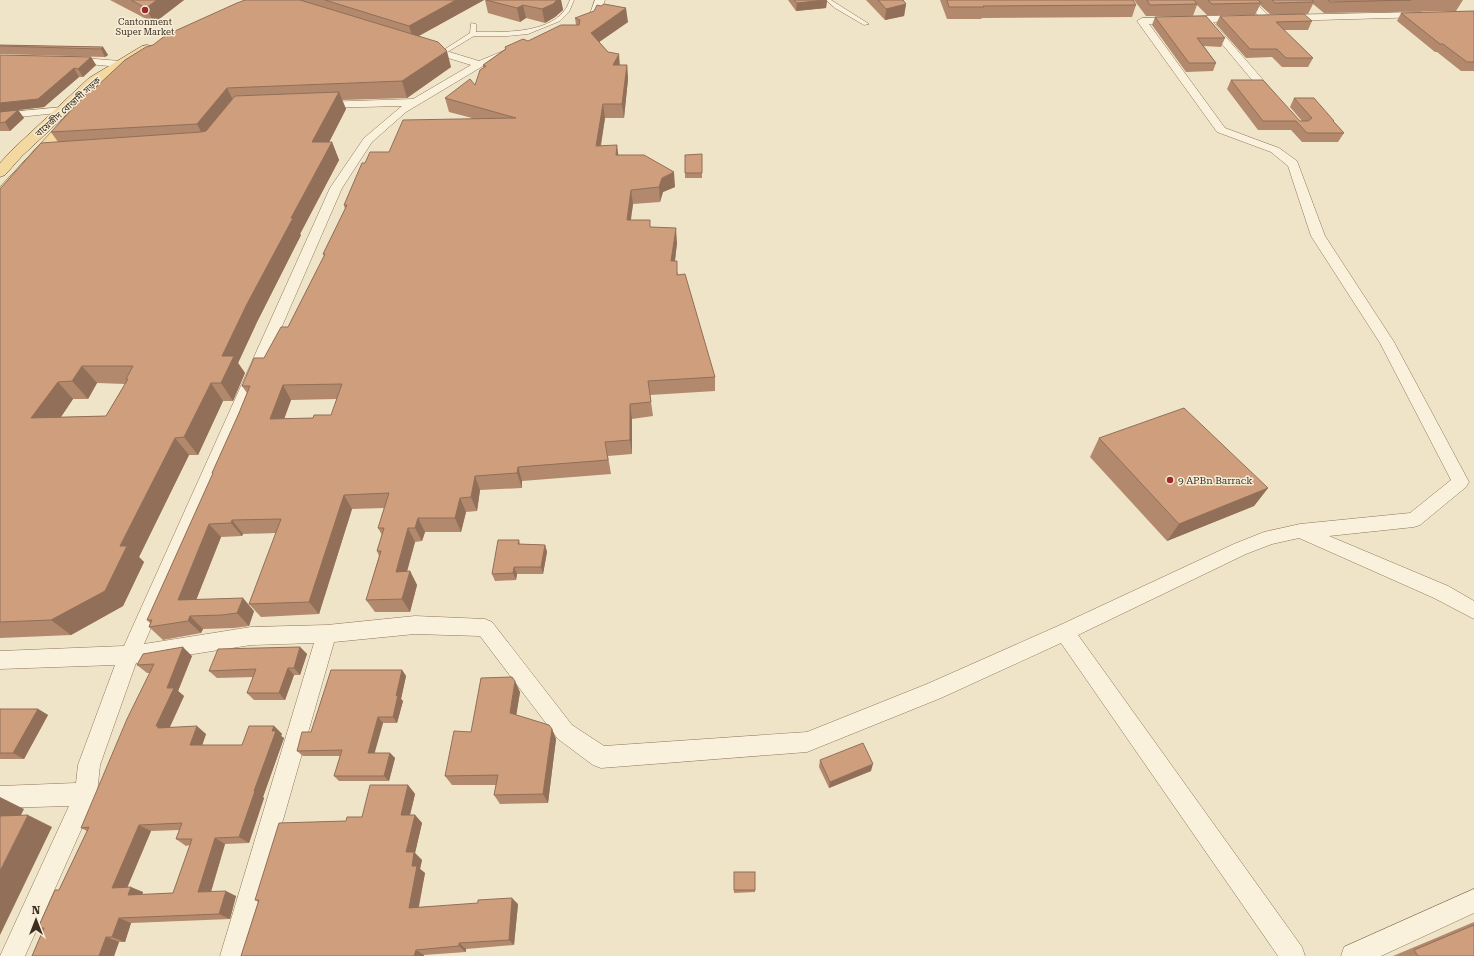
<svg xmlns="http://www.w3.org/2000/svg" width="1474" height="956" font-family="'Roboto Serif','Noto Sans Bengali',serif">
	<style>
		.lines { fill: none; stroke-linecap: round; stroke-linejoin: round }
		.lane-casing { stroke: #8d765c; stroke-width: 1 }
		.street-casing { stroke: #8d765c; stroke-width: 1 }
		.primary-casing { stroke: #5b4430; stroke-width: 1 }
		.lane { fill: #faf1dc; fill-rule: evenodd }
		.street { fill: #faf1dc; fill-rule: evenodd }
		.primary { fill: #f3d9a0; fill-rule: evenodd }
		.wall { fill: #b2896c; fill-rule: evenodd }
		.shaded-wall { fill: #916f58 }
		.building { fill: #cf9f7d; stroke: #916f58; fill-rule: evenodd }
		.poi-dot { fill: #9e2a2b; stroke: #f7eed8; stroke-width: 1.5 }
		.labels { text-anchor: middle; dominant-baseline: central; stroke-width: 3; stroke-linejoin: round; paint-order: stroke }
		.far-poi-label { font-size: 9px; fill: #3d2e20; stroke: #f7eed8 }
		.far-street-label { font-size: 9px; fill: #3d2e20; stroke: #f7eed8 }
		.poi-label { font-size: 10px; fill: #3d2e20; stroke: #f7eed8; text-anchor: start }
	</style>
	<rect width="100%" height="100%" fill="#f0e4c8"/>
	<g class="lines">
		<defs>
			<g id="lane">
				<path d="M 570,0 L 574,0 L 569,12 L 560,21 L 528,34 L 507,36 L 474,36 L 444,54 L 439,53 L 470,33 L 471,23 L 476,24 L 476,32 C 502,32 546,34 564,11 C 567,8 568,4 570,0 Z"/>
				<polygon points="826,0 831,0 869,24 864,25 835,8"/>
			</g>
			<g id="street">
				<polygon points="595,0 605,0 597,21 589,25 583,25 581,23 588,19"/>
				<polygon points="1243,0 1253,0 1271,18 1269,20 1263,20"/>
				<polygon points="1421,12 1426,15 1424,17 1284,21 1279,18 1284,15"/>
				<polygon points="1241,15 1246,18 1244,20 1213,22 1276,95 1277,97 1276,99 1268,99 1206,25 1205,22 1149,24 1225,128 1279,148 1297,161 1325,236 1394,342 1469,482 1466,487 1420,525 1414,527 1329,536 1448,586 1474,601 1474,619 1434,598 1299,538 1272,544 1246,554 1078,635 1302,947 1305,956 1278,956 1061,643 941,698 807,752 601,768 593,765 558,739 480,636 415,634 334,642 244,956 220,956 314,643 251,645 136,663 100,765 97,794 25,956 0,956 69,806 0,808 0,786 76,783 78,765 115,665 0,669 0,651 124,646 330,188 364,138 402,106 321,108 316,105 321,102 413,99 471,65 422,50 421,48 422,46 430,46 479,61 508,49 516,49 517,51 516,53 483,66 406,112 372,142 342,188 144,644 251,627 327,625 415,616 485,619 492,622 572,725 604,746 807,732 927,684 1058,626 1234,544 1264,532 1300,524 1410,513 1451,480 1380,343 1311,236 1288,166 1271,152 1217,132 1137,21 1142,18"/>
				<polygon points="71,57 120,61 125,64 120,67 67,62 66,60 67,58"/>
				<polygon points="63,107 67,108 68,110 67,112 0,119 0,113"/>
				<polygon points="1474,889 1474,913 1381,956 1341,956 1344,947"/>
			</g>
			<g id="primary">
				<polygon points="147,45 152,46 153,49 152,52 99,84 22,156 5,175 0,177 0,163 12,150 89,78 142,46"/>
				<polygon points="75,111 80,112 82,115 80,118 6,200 0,202 0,187 70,112"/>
			</g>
		</defs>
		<!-- lane casing -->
		<use href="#lane" class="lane-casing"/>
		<!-- street casing -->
		<use href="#street" class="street-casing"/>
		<!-- primary casing -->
		<use href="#primary" class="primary-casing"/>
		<!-- lane -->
		<use href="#lane" class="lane"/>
		<!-- street -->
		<use href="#street" class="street"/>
		<!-- primary -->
		<use href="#primary" class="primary"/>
	</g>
	<!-- wall -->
	<g class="wall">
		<polygon points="110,0 184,0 154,23"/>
		<path d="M 245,0 L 484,0 L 419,36 L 451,67 L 407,98 L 342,100 L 346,109 L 329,142 L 332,142 L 339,160 L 300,234 L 301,235 L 257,322 L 238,363 L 245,373 L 233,401 L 223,401 L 198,455 L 189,455 L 139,557 L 144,562 L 123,606 L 71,635 L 0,638 L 0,189 L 58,142 L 51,132 L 94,89 L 153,45 ZM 97,383 L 125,384 L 106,416 L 61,417 L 73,399 L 88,399 Z"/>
		<polygon points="485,0 561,0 563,10 555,17 545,23 526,18 520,22 488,13"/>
		<polygon points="788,0 827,0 826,8 796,11"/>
		<polygon points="866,0 903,0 906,4 904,16 885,20"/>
		<polygon points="940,0 1133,0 1136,5 1132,17 982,18 981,19 947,19"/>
		<polygon points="1134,0 1463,0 1456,11 1324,13 1313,4 1308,14 1270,14 1260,5 1255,15 1207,15 1197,5 1193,16 1146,16"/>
		<polygon points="1474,11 1474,71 1461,71 1437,52 1435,52 1397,21 1401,13"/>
		<polygon points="1220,16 1312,21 1308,30 1284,30 1313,58 1308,67 1282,67 1272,57 1246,58 1216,24"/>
		<polygon points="1155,17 1225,38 1221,47 1204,46 1216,63 1213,71 1186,72 1152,25"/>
		<path d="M 575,18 L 628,22 L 599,42 L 620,65 L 627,65 L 628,79 L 624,118 L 605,118 L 601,146 L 675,187 L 663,192 L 660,202 L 633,204 L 630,220 L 651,227 L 677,243 L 675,261 L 678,275 L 715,377 L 715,391 L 650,395 L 653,416 L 632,419 L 632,454 L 608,456 L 611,474 L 522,481 L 522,488 L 480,490 L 477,511 L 466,512 L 461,532 L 425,532 L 422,541 L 415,542 L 407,572 L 410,571 L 417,585 L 410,612 L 375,612 L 366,600 L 379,556 L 377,551 L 382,535 L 378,528 L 384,508 L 352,509 L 319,614 L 261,617 L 249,604 L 276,533 L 243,534 L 242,536 L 221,537 L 196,600 L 254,611 L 249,626 L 234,628 L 203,629 L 201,633 L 163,640 L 149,627 L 150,623 L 147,620 L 213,474 L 212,473 L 239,413 L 247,393 L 242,386 L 288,327 L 324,256 L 323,254 L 345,209 L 344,205 L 365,163 L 389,152 L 472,118 L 449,112 L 445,98 L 475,85 L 483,68 L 483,65 L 505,49 L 505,47 L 528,41 L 576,25 ZM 337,399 L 331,415 L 313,418 L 284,419 L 291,400 Z"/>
		<polygon points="0,45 103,47 108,55 105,57 0,54"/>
		<polygon points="0,55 91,57 96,65 83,77 79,77 44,107 18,110 24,118 10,131 0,131"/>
		<polygon points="1231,80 1300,121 1302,121 1290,107 1294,98 1334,121 1334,122 1344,133 1338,142 1302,142 1291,130 1258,130 1227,89"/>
		<polygon points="702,154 702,178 685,178 685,173"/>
		<polygon points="1099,438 1268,488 1254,506 1167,541 1090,457"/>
		<polygon points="519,540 520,544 545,545 547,552 543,574 517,574 516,580 495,581 492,574"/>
		<polygon points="300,647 307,654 300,675 294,675 285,700 254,700 247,693 254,677 217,678 209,671"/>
		<path d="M 192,656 L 178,691 L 184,696 L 170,727 L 206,734 L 202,745 L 242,745 L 274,726 L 282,734 L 281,736 L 284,738 L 263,797 L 264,798 L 249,843 L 225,844 L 211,892 L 236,896 L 230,919 L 131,923 L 125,942 L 119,942 L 114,956 L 32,956 L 43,930 L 38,928 L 59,890 L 87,831 L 81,828 L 150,673 L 147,673 L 137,665 ZM 179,830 L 176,839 L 186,846 L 190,845 L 173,893 L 142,895 L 143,892 L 127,887 L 151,831 Z"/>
		<polygon points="402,670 406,676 401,699 403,701 397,723 383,723 374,753 390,753 395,758 389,781 339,781 334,776 340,756 303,756 297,751"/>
		<polygon points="520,692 516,715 552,729 556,739 548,803 500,804 494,795 496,785 452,785 445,776 471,732"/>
		<polygon points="0,709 38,709 48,715 24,759 0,759"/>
		<polygon points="820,760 871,771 829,788 819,767"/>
		<polygon points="408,785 415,794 410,815 415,815 422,823 415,853 422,860 420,869 425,873 419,907 518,904 514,945 466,949 466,952 424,955 424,956 241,956 258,902 255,900 362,817"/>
		<polygon points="734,872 755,872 755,892 734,893"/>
		<polygon points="1474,922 1474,956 1393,956"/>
	</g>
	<!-- shaded-wall -->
	<g class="shaded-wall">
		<polygon points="157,0 184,0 154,23 146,8"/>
		<polygon points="456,0 484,0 413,39 409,26"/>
		<polygon points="557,0 561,0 563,10 555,17 545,23 542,9"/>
		<polygon points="827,0 826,8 796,11 797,3"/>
		<polygon points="906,4 904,16 885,20 886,9"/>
		<polygon points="523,5 526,18 520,22 517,8"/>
		<polygon points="626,8 628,22 592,47 591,33"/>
		<polygon points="103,47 108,55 105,57 101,49"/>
		<polygon points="447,51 451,67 407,98 402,81"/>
		<polygon points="619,54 620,67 613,65"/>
		<polygon points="91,57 96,65 83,77 78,69"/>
		<polygon points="627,65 628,79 624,118 622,104"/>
		<polygon points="74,68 79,77 44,107 18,110 24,118 10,131 5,122 0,112 0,103"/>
		<polygon points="227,88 235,104 206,141 197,124"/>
		<polygon points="339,92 346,109 320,160 312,142"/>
		<polygon points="603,104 605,118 598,160 596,146"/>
		<polygon points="332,142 339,160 300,234 301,235 257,322 238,363 245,373 233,401 221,383 222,356 247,304 291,218"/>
		<polygon points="617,145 619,160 616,155"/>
		<polygon points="674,172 675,187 663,192 660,202 659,187 662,178"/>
		<polygon points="631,190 633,204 629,235 627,220"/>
		<polygon points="676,228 677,243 673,276 671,261"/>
		<polygon points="82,366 97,383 88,399 72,381"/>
		<polygon points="58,382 73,399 48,436 31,418"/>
		<polygon points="211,383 223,401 198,455 184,437"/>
		<polygon points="283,385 291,400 279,433 270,419"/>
		<polygon points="630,404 632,419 632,454 630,440"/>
		<polygon points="175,438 189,455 139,557 144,562 123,606 71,635 51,620 120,546"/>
		<polygon points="518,467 522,481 522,488 517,473"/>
		<polygon points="475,476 480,490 477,511 471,497"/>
		<polygon points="1268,488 1254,506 1167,541 1179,524"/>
		<polygon points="344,495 352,509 319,614 309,602"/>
		<polygon points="460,498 466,512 461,532 455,518"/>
		<polygon points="418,518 425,532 422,541 415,528"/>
		<polygon points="232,520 243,534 242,536 231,523"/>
		<polygon points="209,524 221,537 191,613 178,600"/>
		<polygon points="408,528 415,542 403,585 396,572"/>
		<polygon points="545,545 547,552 543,574 541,567"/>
		<polygon points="514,567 517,574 516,580 513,573"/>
		<polygon points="410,571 417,585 410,612 402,599"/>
		<polygon points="243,598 254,611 249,626 237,613"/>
		<polygon points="190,616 203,629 201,633 188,621"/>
		<polygon points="183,647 192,656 178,691 184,696 167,733 168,735 156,726 167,688"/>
		<polygon points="300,647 307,654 300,675 294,668"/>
		<polygon points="288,668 294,675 285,700 279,693"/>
		<polygon points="402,670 406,676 401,699 403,701 397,723 393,717 396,696"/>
		<polygon points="515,681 520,692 515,723 510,713"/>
		<polygon points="38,709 48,715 24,759 13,753"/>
		<polygon points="378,717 383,723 373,759 368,753"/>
		<polygon points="197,726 206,734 200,752 190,745"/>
		<polygon points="274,726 282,734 281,736 284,738 263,797 264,798 249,843 239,837"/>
		<polygon points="552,729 556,739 548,803 543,794"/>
		<polygon points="390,753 395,758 389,781 384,776"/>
		<polygon points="873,764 871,771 829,788 830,782"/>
		<polygon points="408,785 415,794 408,823 401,815"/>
		<polygon points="0,797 24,809 15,827 0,820"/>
		<polygon points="28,815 52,827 0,935 0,871"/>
		<polygon points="415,815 422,823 415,853 422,860 420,869 425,873 417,914 409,908 412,866 406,852"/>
		<polygon points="139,825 151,831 125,893 112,888"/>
		<polygon points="215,838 225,844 209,898 198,892"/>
		<polygon points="131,887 143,892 140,901 128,895"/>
		<polygon points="226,891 236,896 230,919 219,914"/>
		<polygon points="512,898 518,904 514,945 509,940"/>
		<polygon points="119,918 131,923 125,942 112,937"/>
		<polygon points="106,937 119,942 114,956 99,956"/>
		<polygon points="459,943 466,949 466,952 459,946"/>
		<polygon points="416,950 424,955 424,956 414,956"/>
	</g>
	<!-- building -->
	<g class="building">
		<polygon points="131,0 157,0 146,8"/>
		<polygon points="245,0 300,0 438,42 447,51 402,81 227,88 197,124 51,132 87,93 92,89 94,89 125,60 146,47 153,45 166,35 237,3"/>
		<polygon points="325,0 456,0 409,26"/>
		<polygon points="486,0 557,0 553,4 542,9 523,5 517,8"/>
		<polygon points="794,0 825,0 797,3"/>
		<polygon points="878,0 903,0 906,4 886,9"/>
		<polygon points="947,0 1133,0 1136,5 983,6 984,7 949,7"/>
		<polygon points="1147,0 1194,0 1197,4 1150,5"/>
		<polygon points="1208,0 1258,0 1261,3 1212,4"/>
		<polygon points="1272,0 1312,0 1314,2 1275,3"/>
		<polygon points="1328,0 1411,0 1330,2"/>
		<path d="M 604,4 L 626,8 L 591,33 L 608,52 L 619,54 L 613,65 L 627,65 L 622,104 L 603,104 L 596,146 L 617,145 L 616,155 L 644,155 L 674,172 L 662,178 L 659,187 L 631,190 L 627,220 L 650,220 L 650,227 L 676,228 L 671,261 L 677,261 L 677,275 L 685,274 L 715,377 L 648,381 L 651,402 L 630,404 L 630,440 L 605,442 L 608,460 L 518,467 L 517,473 L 475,476 L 471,497 L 460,498 L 455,518 L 418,518 L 415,528 L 408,528 L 396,572 L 410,571 L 402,599 L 366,600 L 381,551 L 377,551 L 384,528 L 378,528 L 389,493 L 344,495 L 309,602 L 249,604 L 281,519 L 232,520 L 231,523 L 209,524 L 178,600 L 243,598 L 237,613 L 222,615 L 190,616 L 188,621 L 149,627 L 152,620 L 147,620 L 213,473 L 212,473 L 239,413 L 250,386 L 242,386 L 254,358 L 264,358 L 281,327 L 288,327 L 325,254 L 323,254 L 347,205 L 344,205 L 362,163 L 365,163 L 370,152 L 389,152 L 403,120 L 516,118 L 445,98 L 470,79 L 475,85 L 480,70 L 486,66 L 483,65 L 506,49 L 505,47 L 523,39 L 528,41 L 561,25 L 579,25 L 580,20 L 575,18 L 594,11 L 597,5 L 601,6 ZM 342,384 L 331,415 L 314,415 L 313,418 L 270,419 L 283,385 Z"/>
		<polygon points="1474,11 1474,62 1467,62 1443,44 1440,44 1401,13"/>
		<polygon points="1304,14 1312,21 1276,22 1313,58 1286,58 1277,49 1250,49 1220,16"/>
		<polygon points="1206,16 1225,38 1197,38 1216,63 1189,63 1155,17"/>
		<polygon points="0,45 103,47 101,49 0,46"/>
		<polygon points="0,55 91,57 78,69 74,68 38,99 0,103"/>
		<polygon points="1231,80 1263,80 1300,121 1308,121 1312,118 1294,98 1314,98 1334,121 1333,121 1344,133 1307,133 1296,121 1263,121"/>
		<path d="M 339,92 L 312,142 L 332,142 L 291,218 L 293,218 L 247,304 L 222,356 L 234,356 L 221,383 L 211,383 L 184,437 L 175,438 L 120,546 L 127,546 L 105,591 L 51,620 L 0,622 L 0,189 L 41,143 L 201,132 L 206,131 L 235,96 ZM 82,366 L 133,366 L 126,379 L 128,379 L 106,416 L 31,418 L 58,382 L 72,381 Z"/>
		<polygon points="18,110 5,122 0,123 0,112"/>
		<polygon points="702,154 702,173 685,173 685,155"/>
		<polygon points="1184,408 1268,488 1179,524 1099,438"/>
		<polygon points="498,540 519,540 518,544 545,545 541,567 514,567 513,573 492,574"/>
		<path d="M 183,647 L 167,688 L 174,688 L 156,726 L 158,726 L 158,728 L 197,726 L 190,745 L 242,745 L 249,726 L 274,726 L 272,731 L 276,731 L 254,791 L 255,791 L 239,837 L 215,838 L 198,892 L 226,891 L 219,914 L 119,918 L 112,937 L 106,937 L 99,956 L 32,956 L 44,928 L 38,928 L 55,890 L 59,890 L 89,827 L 81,828 L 127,719 L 154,664 L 137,665 L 143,654 ZM 182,823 L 176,839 L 192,839 L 173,893 L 128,895 L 131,887 L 112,888 L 139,825 Z"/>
		<polygon points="300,647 294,668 288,668 279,693 247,693 256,669 209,671 218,649"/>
		<polygon points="331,670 402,670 396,696 398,695 393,717 378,717 368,753 390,753 384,776 334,776 342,750 297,751 302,732 311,732"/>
		<polygon points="512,677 515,681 510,713 549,725 552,729 543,794 494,795 498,775 445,776 454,731 471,732 481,678"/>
		<polygon points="0,709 38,709 13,753 0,753"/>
		<polygon points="863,743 873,764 830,782 820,760"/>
		<polygon points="370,785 408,785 401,815 415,815 406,852 414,852 412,866 417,866 409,908 478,903 478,900 512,898 509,940 459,943 459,946 416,950 414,956 241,956 259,900 255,900 279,823 346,821 347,817 362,817"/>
		<polygon points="28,815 0,871 0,816"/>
		<rect x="734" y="872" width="21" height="18"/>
		<polygon points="1474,925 1474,956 1418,956 1414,950"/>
	</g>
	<!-- markers -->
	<g class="poi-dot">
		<circle cx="145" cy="10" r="4"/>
		<circle cx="1170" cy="480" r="4"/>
	</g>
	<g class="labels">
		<!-- far-poi labels -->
		<g class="far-poi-label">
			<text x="145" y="22">Cantonment<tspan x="145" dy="10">Super Market</tspan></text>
		</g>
		<!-- far-street labels -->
		<g class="far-street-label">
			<text transform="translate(68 107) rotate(-42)">বায়েজীদ বোস্তামী সড়ক</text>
		</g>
		<!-- poi labels -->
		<g class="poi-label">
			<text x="1178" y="480">9 APBn Barrack</text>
		</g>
	</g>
	<!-- north arrow -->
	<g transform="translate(36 920)" stroke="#f7eed8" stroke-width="3" paint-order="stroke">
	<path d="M0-3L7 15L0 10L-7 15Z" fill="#3d2e20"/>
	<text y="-6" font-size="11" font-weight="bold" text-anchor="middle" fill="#3d2e20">N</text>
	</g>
</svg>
